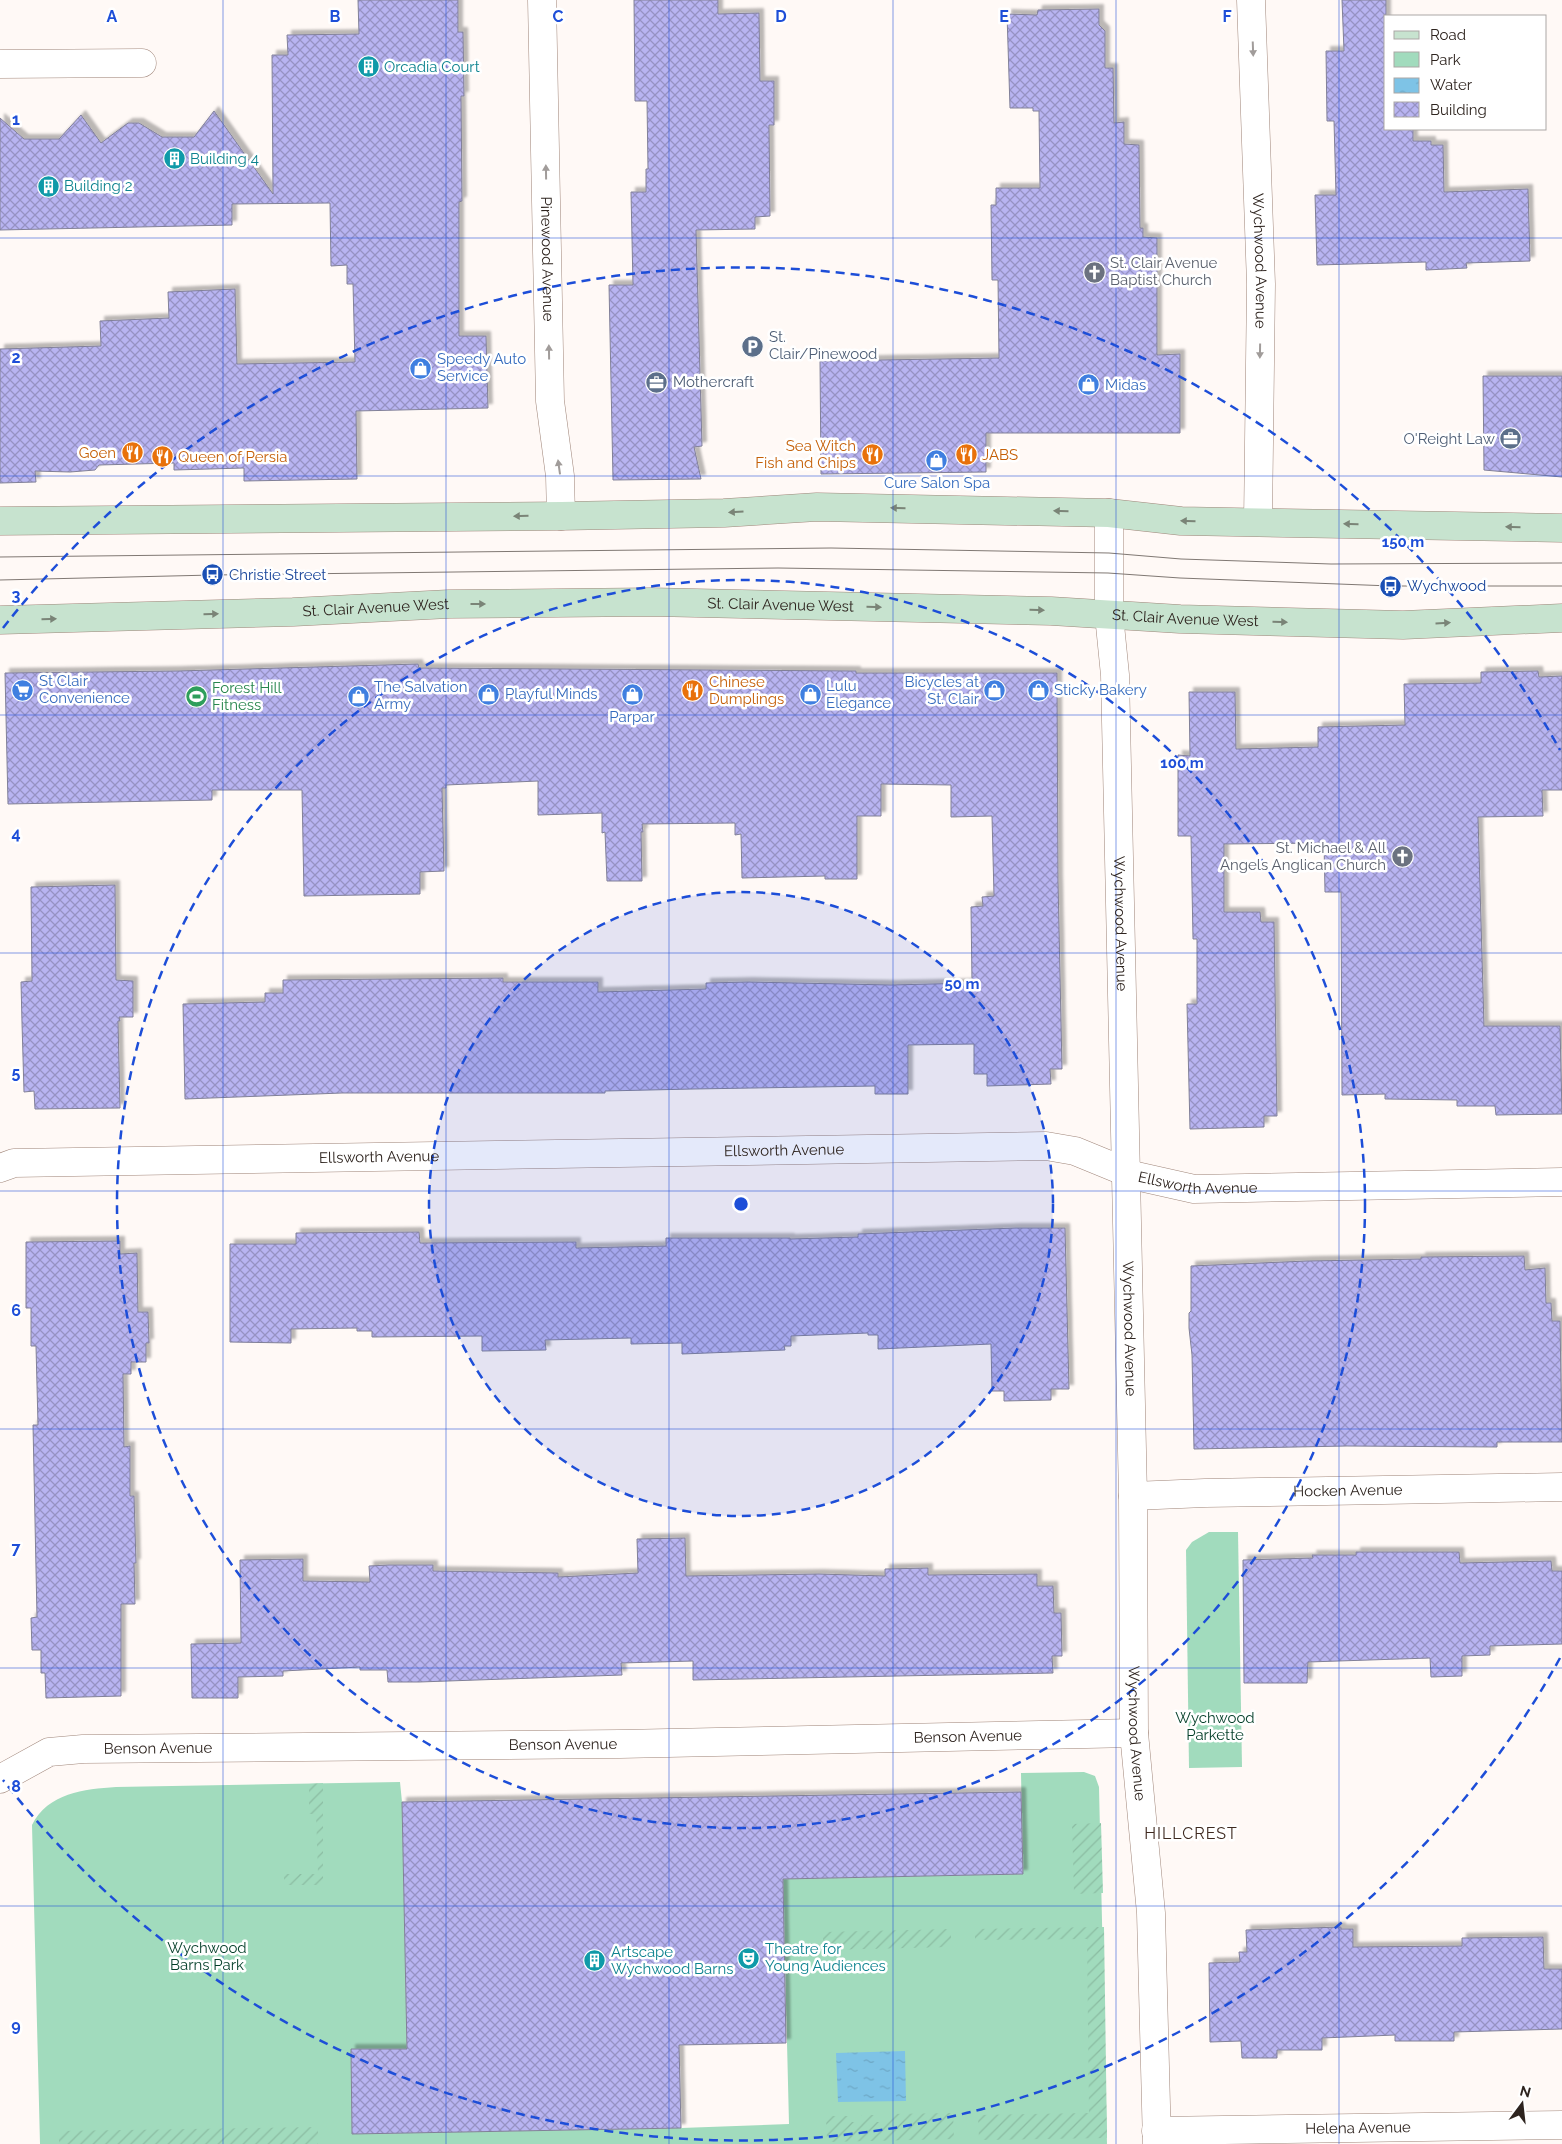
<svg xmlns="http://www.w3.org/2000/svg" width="1562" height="2144" font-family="Raleway,sans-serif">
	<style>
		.park { fill: #a1dbbd }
		.garden { fill: url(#garden-furrows) }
		.water { fill: url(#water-ripples) }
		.building { fill: url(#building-cross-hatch); stroke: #818098; filter: url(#shadow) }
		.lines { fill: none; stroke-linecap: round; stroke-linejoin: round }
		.minor-casing { stroke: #a0867a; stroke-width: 29 }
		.secondary-casing { stroke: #a0867a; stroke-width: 29 }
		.minor { stroke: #fff; stroke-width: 28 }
		.secondary { stroke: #c7e3cf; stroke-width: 28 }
		.tram { stroke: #807873; stroke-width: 1 }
		.oneway { fill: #a19c9a }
		.oneway2 { fill: #7a8477 }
		.grid { fill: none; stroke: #1d4ed8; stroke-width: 1; stroke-opacity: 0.55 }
		.ring { fill: none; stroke: #1d4ed8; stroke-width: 2.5; stroke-dasharray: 9 6 }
		.labels { text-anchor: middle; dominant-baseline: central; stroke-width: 5; stroke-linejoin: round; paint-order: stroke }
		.culture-label { font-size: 15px; fill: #0d838f; stroke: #fff; text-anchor: start }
		.street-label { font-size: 15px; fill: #2e241f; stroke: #fff }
		.worship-label { font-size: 15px; fill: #5b616d; stroke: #fff; text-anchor: start }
		.service-label { font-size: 15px; fill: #4e5e75; stroke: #fff; text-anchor: start }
		.shop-label { font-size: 15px; fill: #366cbe; stroke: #fff; text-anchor: start }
		.food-label { font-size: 15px; fill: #c56008; stroke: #fff; text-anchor: start }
		.transit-label { font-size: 15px; fill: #164399; stroke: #fff; text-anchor: start }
		.leisure-label { font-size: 15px; fill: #27864d; stroke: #fff; text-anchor: start }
		.park-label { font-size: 15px; fill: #033e28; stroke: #fff }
		.neighbourhood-label { font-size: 16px; letter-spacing: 1px; fill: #3e291f; stroke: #fff }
		.grid-label { font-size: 16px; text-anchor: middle; font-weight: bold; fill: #1d4ed8; stroke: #fff; stroke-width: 5; stroke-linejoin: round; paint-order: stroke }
		.centre { fill: #1d4ed8; stroke: #fff; stroke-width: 2.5 }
		.ring-label { font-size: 15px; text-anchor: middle; font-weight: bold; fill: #1d4ed8; stroke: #fff; stroke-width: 5; stroke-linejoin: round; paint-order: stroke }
	</style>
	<defs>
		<pattern id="garden-furrows" width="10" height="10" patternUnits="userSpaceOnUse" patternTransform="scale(1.25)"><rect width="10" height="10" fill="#a1dbbd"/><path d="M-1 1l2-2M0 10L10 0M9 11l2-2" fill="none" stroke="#8bbca2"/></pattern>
		<pattern id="water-ripples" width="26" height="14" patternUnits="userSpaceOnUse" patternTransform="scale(1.25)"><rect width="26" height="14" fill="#7ec3e6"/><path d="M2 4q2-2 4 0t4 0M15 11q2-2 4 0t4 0" fill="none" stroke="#6da7c5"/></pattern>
		<pattern id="building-cross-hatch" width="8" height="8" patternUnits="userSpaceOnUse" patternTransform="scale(1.25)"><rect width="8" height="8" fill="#b8b4f1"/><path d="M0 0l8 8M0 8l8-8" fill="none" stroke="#9692c3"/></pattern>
		<filter id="shadow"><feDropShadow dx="4.5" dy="-4.5" stdDeviation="1" flood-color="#0004"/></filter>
	</defs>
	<rect width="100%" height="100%" fill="#fff9f6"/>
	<!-- park -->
	<g class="park">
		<polygon points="1209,1532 1238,1532 1242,1767 1189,1768 1186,1550 1192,1542"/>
		<path d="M 1084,1772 L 1095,1776 L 1099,1787 L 1107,2144 L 40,2144 L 32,1825 C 48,1793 84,1789 116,1787 L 400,1782 L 402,1802 L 407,2049 L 351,2050 L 352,2134 L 681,2128 L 789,2124 L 783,1879 L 1023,1874 L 1021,1773 Z"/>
	</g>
	<!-- garden -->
	<g class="garden">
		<polygon points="323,1783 323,1885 284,1885 284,1874 318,1874 316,1814 309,1814 309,1784"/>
		<polygon points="1101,1823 1103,1893 1074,1894 1072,1824"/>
		<polygon points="1104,1927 1107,2138 979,2140 978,2115 1089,2113 1087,1939 975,1940 975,1929"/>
		<polygon points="951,1929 951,1947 823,1950 823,1932"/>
		<polygon points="953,2113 954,2139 827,2142 826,2116 848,2116 848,2122 861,2122 861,2115 875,2115 875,2122 889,2122 890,2114"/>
		<polygon points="318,2127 318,2144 59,2144 59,2131"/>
	</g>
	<!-- water -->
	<polygon class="water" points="905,2051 906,2101 838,2102 836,2053"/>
	<!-- building -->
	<g class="building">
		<polygon points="358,0 458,0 458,32 463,32 464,96 461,96 462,201 459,202 459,336 486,336 488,408 356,411 357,479 244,481 244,468 174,470 174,463 99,465 95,470 70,472 35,471 36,482 0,483 0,349 101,346 100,321 169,318 168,292 235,289 237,364 355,362 353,284 347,284 347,265 331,266 330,203 232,204 232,225 0,230 0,118 24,139 59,139 81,115 101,143 128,123 139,123 162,137 194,137 214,111 273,194 272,55 288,55 287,35 359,34"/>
		<polygon points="634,0 718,0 718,14 759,13 760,81 774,81 774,125 769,125 770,216 755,217 755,229 696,230 702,446 694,447 701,479 613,480 609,285 633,285 631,192 646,192 646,169 648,169 647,101 635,101"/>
		<polygon points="1342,0 1386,0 1386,129 1413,129 1413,141 1431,141 1431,145 1443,145 1444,192 1528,189 1530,261 1466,263 1467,268 1426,270 1426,262 1317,265 1315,195 1336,195 1334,121 1327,121 1326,51 1344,51"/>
		<polygon points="1099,9 1099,25 1105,31 1105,68 1113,68 1114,123 1124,122 1124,144 1139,145 1140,228 1143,228 1143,237 1157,238 1157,355 1180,354 1180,433 986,433 986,472 821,474 820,361 999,358 998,280 992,280 991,205 996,205 996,188 1040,188 1039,111 1033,111 1033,108 1010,108 1007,14 1037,15 1038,10"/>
		<polygon points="1483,376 1562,376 1562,477 1484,470"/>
		<polygon points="418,664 419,668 856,671 856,673 1057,673 1058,881 1062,1069 1050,1069 1051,1084 987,1086 987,1074 974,1074 974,1044 908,1045 908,1094 875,1094 875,1086 693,1089 605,1091 605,1093 342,1093 185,1099 183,1004 265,1002 265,993 283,993 283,980 503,978 503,982 598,982 598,992 706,989 706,983 748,982 891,985 972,983 971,907 983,906 982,897 994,896 992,816 951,817 951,785 881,784 881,816 857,816 857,879 825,879 825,876 742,878 741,834 735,835 735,823 642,824 643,832 641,832 642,881 607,881 605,832 602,833 602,813 538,815 538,781 446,785 446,788 442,788 444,871 420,872 420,894 304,896 302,790 212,790 212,800 8,804 5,673 178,671"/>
		<polygon points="1538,671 1539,677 1562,676 1562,790 1542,790 1543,816 1478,817 1484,1026 1560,1026 1562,1114 1496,1115 1495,1106 1457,1106 1457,1100 1385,1099 1385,1094 1342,1095 1341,892 1325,892 1324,843 1224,844 1224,912 1260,912 1261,922 1274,922 1277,1116 1264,1116 1264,1127 1190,1129 1187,1004 1197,1004 1197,939 1193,939 1191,836 1178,836 1178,755 1190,756 1189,692 1235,692 1236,749 1318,747 1318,727 1405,725 1404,684 1481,683 1481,672"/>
		<polygon points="115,885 116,980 133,981 133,1017 119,1017 120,1021 118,1021 120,1108 35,1109 34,1091 24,1092 22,1023 21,982 32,981 31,887"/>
		<polygon points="1016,1228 1065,1228 1069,1389 1051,1389 1051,1400 1004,1401 1004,1391 992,1391 991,1344 878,1349 878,1335 868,1335 868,1333 791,1336 791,1346 784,1346 785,1350 682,1354 682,1343 631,1344 631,1338 545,1340 546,1350 482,1351 482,1336 372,1337 372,1331 357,1331 357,1328 291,1329 291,1343 230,1342 230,1244 296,1244 296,1233 419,1232 420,1243 576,1242 576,1248 666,1246 666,1238 790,1238 790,1239 858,1237 858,1234"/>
		<polygon points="120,1241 120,1254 137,1253 138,1312 148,1312 149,1343 146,1343 146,1362 131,1362 131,1374 123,1374 124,1447 130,1446 130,1496 134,1496 136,1563 134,1563 135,1604 121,1604 121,1696 46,1698 45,1673 41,1673 41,1650 32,1650 31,1618 37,1617 33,1425 38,1425 36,1346 31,1346 31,1308 26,1308 26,1242"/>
		<polygon points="1524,1256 1525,1270 1545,1268 1546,1303 1551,1303 1552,1321 1560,1321 1562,1442 1497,1442 1497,1447 1347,1446 1194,1449 1192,1355 1189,1328 1189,1313 1191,1311 1191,1266 1307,1261 1421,1259 1421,1257"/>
		<polygon points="685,1538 686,1576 819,1574 885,1576 885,1569 928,1568 928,1575 1037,1574 1037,1586 1053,1586 1054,1613 1061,1613 1062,1656 1052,1656 1053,1673 693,1680 693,1661 621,1663 622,1675 419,1682 388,1682 387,1670 360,1670 360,1667 283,1671 283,1676 238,1677 238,1698 192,1698 191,1644 241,1643 240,1560 303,1559 303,1581 370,1582 369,1566 389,1565 433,1565 433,1571 558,1573 558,1577 638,1573 637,1539"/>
		<polygon points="1356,1552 1459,1552 1460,1563 1551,1561 1552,1571 1562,1571 1562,1644 1490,1646 1490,1655 1462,1656 1462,1676 1431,1677 1430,1658 1308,1662 1307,1683 1244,1683 1243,1560 1313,1558 1312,1555 1356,1555"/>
		<polygon points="1021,1792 1023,1874 783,1879 786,2043 679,2045 681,2128 352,2134 351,2049 407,2049 402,1802"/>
		<polygon points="1341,1927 1341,1929 1353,1929 1353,1947 1462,1946 1462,1938 1543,1937 1544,1969 1562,1969 1562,2029 1454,2032 1454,2041 1395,2041 1395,2035 1322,2038 1322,2050 1277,2050 1277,2058 1242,2058 1241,2041 1210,2042 1209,1963 1240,1962 1239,1952 1247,1952 1246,1930"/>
	</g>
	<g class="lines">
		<defs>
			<g id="minor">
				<path id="s1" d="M 542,0 L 550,401 L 560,476 L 561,516"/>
				<path id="s2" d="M 1251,0 L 1261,284 L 1258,522"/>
				<polyline points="0,64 142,63"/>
				<path id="s3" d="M 1109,513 L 1109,615 L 1115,675 L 1133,1496 L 1134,1733 L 1151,1913 L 1157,2144"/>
				<path id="s4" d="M 0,1168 L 14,1163 L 1046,1146 L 1075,1151 L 1136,1176 L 1194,1189 L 1562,1182"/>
				<path id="s5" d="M 1133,1496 L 1205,1493 L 1562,1487"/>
				<path id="s6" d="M 0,1779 L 49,1752 L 83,1749 L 620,1744 L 1134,1733"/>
				<path id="s7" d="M 1156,2131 L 1562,2125"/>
			</g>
			<g id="secondary">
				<polyline points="0,521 561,516 724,513 817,507 1109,513 1181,521 1562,528"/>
				<path id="s8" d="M 0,620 L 293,612 L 449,604 L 651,602 L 1051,611 L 1180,619 L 1403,625 L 1562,618"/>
			</g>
		</defs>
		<!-- minor casing -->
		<use href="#minor" class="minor-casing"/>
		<!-- secondary casing -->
		<use href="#secondary" class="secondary-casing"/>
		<!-- minor -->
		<use href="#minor" class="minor"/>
		<!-- secondary -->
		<use href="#secondary" class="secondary"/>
		<!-- tram -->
		<g class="tram">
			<polyline points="0,557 831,548 1109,553 1181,559 1331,564 1562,563"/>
			<polyline points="0,580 213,575 778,568 1108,573 1180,578 1391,586 1562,586"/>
		</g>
	</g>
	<!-- one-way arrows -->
	<defs><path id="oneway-solid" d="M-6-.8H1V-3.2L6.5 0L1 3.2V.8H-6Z" transform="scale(1.25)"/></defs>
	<g class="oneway">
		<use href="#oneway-solid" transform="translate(1253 49) rotate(88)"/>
		<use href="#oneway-solid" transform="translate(546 172) rotate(-91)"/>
		<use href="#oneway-solid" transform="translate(1260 351) rotate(91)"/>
		<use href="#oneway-solid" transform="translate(549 352) rotate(-91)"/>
		<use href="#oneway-solid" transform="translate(559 467) rotate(-98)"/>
	</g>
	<g class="oneway2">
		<use href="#oneway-solid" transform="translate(898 508) rotate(-179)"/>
		<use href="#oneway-solid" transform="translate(1061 511) rotate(-178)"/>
		<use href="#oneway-solid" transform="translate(736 512) rotate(177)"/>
		<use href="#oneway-solid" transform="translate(521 516) rotate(179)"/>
		<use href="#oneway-solid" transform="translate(1188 521) rotate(-179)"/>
		<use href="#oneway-solid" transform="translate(1351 524) rotate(-179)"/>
		<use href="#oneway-solid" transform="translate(1513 527) rotate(-179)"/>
		<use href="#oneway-solid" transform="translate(478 604)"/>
		<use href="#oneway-solid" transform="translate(874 607) rotate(1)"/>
		<use href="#oneway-solid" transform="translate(1037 610) rotate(1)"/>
		<use href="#oneway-solid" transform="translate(211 614) rotate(-2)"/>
		<use href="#oneway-solid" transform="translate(49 619) rotate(-2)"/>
		<use href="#oneway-solid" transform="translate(1280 622) rotate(1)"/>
		<use href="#oneway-solid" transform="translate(1443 623) rotate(-3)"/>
	</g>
	<!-- grid -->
	<path class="grid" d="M 223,0 L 223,2144M 446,0 L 446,2144M 669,0 L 669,2144M 893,0 L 893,2144M 1116,0 L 1116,2144M 1339,0 L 1339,2144M 0,238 L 1562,238M 0,476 L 1562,476M 0,715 L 1562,715M 0,953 L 1562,953M 0,1191 L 1562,1191M 0,1429 L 1562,1429M 0,1668 L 1562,1668M 0,1906 L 1562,1906"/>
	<!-- distance rings -->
	<circle cx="741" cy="1204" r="312" fill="#1d4ed8" fill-opacity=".12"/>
	<g class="ring">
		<circle cx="741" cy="1204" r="312"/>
		<circle cx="741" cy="1204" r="624"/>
		<path d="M1560 1658A936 936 0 0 1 3 1780M3 628A936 936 0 0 1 1560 750"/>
	</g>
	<!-- icons -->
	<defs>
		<symbol id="building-disc" viewBox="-11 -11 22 22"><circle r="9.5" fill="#0f9aa8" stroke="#fff"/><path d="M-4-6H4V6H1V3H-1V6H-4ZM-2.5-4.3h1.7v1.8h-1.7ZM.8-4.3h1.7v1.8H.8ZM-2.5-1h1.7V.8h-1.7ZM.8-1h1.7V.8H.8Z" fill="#fff"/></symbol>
		<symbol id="church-disc" viewBox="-11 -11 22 22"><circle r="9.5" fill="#6b7280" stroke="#fff"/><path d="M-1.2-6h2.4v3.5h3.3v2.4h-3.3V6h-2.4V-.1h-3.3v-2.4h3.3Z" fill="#fff"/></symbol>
		<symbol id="parking-disc" viewBox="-11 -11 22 22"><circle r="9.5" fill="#5c6f8a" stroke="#fff"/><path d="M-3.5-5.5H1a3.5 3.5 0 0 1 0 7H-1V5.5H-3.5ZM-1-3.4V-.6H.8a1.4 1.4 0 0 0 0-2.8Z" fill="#fff"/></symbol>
		<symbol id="shop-disc" viewBox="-11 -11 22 22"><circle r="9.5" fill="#3f7fe0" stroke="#fff"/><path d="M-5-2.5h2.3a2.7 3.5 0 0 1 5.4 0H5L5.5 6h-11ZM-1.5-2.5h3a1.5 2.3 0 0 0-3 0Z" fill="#fff"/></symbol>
		<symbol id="office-disc" viewBox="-11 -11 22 22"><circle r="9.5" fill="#5c6f8a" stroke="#fff"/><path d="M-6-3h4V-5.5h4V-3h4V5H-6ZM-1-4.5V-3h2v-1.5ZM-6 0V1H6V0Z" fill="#fff"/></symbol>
		<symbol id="restaurant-disc" viewBox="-11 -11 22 22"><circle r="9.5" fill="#e8710a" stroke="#fff"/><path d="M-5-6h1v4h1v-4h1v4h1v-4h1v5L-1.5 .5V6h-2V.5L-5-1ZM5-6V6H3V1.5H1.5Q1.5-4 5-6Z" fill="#fff"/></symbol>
		<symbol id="bus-disc" viewBox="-11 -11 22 22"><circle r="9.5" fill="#1a4fb4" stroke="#fff"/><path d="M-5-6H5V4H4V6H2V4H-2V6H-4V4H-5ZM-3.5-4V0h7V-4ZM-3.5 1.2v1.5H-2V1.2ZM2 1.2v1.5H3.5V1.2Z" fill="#fff"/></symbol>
		<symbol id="supermarket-disc" viewBox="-11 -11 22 22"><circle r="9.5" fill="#3f7fe0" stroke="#fff"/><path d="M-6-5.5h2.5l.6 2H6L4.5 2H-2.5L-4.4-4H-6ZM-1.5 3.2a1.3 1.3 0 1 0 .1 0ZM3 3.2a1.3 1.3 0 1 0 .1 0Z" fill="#fff"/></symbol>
		<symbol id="stadium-disc" viewBox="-11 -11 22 22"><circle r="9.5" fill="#2e9e5b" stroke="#fff"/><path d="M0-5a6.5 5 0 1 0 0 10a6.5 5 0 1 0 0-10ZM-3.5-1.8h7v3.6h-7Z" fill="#fff"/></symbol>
		<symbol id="theatre-disc" viewBox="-11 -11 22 22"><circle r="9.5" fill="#0f9aa8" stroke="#fff"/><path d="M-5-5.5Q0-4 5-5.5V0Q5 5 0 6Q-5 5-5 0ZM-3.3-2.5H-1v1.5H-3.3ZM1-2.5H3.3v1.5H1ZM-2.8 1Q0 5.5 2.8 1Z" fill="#fff"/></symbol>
	</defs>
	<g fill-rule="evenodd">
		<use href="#building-disc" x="356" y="54" width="25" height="25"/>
		<use href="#building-disc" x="162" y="146" width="25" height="25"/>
		<use href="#building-disc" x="36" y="174" width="25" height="25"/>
		<use href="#church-disc" x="1082" y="260" width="25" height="25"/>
		<use href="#parking-disc" x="740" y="334" width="25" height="25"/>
		<use href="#shop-disc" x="408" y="356" width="25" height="25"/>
		<use href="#office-disc" x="644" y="370" width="25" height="25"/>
		<use href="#shop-disc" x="1076" y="372" width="25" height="25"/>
		<use href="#office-disc" x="1498" y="426" width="25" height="25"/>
		<use href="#restaurant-disc" x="120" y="440" width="25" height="25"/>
		<use href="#restaurant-disc" x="860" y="442" width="25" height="25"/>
		<use href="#restaurant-disc" x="954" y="442" width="25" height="25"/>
		<use href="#restaurant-disc" x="150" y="444" width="25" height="25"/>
		<use href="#shop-disc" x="924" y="448" width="25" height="25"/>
		<use href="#bus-disc" x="200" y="562" width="25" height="25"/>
		<use href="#bus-disc" x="1378" y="574" width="25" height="25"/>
		<use href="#supermarket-disc" x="10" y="678" width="25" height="25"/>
		<use href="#shop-disc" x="1026" y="678" width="25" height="25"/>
		<use href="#restaurant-disc" x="680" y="678" width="25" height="25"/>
		<use href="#shop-disc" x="982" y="678" width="25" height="25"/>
		<use href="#shop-disc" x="476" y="682" width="25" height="25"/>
		<use href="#shop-disc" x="620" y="682" width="25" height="25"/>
		<use href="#shop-disc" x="798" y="682" width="25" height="25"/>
		<use href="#shop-disc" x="346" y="684" width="25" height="25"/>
		<use href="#stadium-disc" x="184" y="684" width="25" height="25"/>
		<use href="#church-disc" x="1390" y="844" width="25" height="25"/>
		<use href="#theatre-disc" x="736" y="1946" width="25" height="25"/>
		<use href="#building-disc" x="582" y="1948" width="25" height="25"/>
	</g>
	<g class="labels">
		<!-- culture labels -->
		<g class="culture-label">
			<text x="384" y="67">Orcadia Court</text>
			<text x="190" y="159">Building 4</text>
			<text x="64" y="186">Building 2</text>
			<text x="765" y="1949">Theatre for<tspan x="765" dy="17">Young Audiences</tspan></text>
			<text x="611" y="1952">Artscape<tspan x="611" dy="17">Wychwood Barns</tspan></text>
		</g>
		<!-- street labels -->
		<g class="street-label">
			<text stroke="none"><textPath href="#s1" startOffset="259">Pinewood Avenue</textPath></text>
			<text stroke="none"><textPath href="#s2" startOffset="261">Wychwood Avenue</textPath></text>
			<text stroke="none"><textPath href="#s8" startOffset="781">St. Clair Avenue West</textPath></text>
			<text stroke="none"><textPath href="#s8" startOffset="376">St. Clair Avenue West</textPath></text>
			<text stroke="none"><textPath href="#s8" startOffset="1186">St. Clair Avenue West</textPath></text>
			<text stroke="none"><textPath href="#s3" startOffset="411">Wychwood Avenue</textPath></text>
			<text stroke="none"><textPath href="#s4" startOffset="785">Ellsworth Avenue</textPath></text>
			<text stroke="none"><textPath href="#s4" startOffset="380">Ellsworth Avenue</textPath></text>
			<text stroke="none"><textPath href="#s4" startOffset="1205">Ellsworth Avenue</textPath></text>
			<text stroke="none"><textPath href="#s3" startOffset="816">Wychwood Avenue</textPath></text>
			<text stroke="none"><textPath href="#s5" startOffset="215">Hocken Avenue</textPath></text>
			<text stroke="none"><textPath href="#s3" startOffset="1221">Wychwood Avenue</textPath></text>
			<text stroke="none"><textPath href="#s6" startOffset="975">Benson Avenue</textPath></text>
			<text stroke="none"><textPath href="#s6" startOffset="570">Benson Avenue</textPath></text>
			<text stroke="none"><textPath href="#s6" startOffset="165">Benson Avenue</textPath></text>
			<text stroke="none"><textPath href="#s7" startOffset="202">Helena Avenue</textPath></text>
		</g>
		<!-- worship labels -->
		<g class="worship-label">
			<text x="1110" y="263">St. Clair Avenue<tspan x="1110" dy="17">Baptist Church</tspan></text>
			<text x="1386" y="848" text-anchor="end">St. Michael &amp; All<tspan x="1386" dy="17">Angels Anglican Church</tspan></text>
		</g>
		<!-- service labels -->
		<g class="service-label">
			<text x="769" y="337">St.<tspan x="769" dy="17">Clair/Pinewood</tspan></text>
			<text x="673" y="382">Mothercraft</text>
			<text x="1495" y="439" text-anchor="end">O'Reight Law</text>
		</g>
		<!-- shop labels -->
		<g class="shop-label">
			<text x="437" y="359">Speedy Auto<tspan x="437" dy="17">Service</tspan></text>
			<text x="1105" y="385">Midas</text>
			<text x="937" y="483" text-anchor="middle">Cure Salon Spa</text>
			<text x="39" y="681">St Clair<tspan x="39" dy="17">Convenience</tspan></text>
			<text x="979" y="682" text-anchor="end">Bicycles at<tspan x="979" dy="17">St. Clair</tspan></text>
			<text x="826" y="686">Lulu<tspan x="826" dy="17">Elegance</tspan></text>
			<text x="374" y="687">The Salvation<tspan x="374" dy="17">Army</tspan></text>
			<text x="1054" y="690">Sticky Bakery</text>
			<text x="505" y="694">Playful Minds</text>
			<text x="632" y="717" text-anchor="middle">Parpar</text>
		</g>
		<!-- food labels -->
		<g class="food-label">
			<text x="856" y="446" text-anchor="end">Sea Witch<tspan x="856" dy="17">Fish and Chips</tspan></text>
			<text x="116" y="453" text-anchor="end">Goen</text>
			<text x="982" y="455">JABS</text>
			<text x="178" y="457">Queen of Persia</text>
			<text x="709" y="682">Chinese<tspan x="709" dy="17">Dumplings</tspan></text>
		</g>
		<!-- transit labels -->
		<g class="transit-label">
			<text x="229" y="575">Christie Street</text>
			<text x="1407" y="586">Wychwood</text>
		</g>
		<!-- leisure labels -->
		<g class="leisure-label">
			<text x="212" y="688">Forest Hill<tspan x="212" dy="17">Fitness</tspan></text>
		</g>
		<!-- park labels -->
		<g class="park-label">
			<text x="1215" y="1718">Wychwood<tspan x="1215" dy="17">Parkette</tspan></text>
			<text x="207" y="1948">Wychwood<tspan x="207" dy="17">Barns Park</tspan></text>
		</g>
		<!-- neighbourhood labels -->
		<g class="neighbourhood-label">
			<text x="1191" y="1833">HILLCREST</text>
		</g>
	</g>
	<g class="grid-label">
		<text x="112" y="22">A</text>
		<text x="335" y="22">B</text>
		<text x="558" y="22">C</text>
		<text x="781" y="22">D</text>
		<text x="1004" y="22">E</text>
		<text x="1227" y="22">F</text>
		<text x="16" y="125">1</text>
		<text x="16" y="363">2</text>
		<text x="16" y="601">3</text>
		<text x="16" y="839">4</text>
		<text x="16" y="1078">5</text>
		<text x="16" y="1316">6</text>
		<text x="16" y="1554">7</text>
		<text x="16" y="1792">8</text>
		<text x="16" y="2031">9</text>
	</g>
	<circle cx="741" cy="1204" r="8" class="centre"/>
	<g class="ring-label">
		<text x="1403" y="547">150 m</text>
		<text x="1182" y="768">100 m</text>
		<text x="962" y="989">50 m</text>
	</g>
	<!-- legend -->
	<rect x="1384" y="15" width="162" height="115" fill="#ffffff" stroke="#aba7a5"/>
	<rect x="1394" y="31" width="25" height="8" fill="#c7e3cf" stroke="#aba7a5"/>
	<text x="1430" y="40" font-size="15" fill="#2e241f">Road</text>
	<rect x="1394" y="52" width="25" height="15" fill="#a1dbbd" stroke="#aba7a5"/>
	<text x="1430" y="65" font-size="15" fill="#2e241f">Park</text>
	<rect x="1394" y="78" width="25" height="15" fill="url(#water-ripples)" stroke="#aba7a5"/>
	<text x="1430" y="90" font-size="15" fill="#2e241f">Water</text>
	<rect x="1394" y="102" width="25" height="15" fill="url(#building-cross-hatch)" stroke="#aba7a5"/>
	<text x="1430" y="115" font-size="15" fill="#2e241f">Building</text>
	<!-- north arrow -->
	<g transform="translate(1522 2104) rotate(15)" stroke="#ffffff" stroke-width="4" paint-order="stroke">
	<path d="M0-4L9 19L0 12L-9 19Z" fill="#2e241f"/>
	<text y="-8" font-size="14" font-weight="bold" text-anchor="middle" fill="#2e241f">N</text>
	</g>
</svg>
